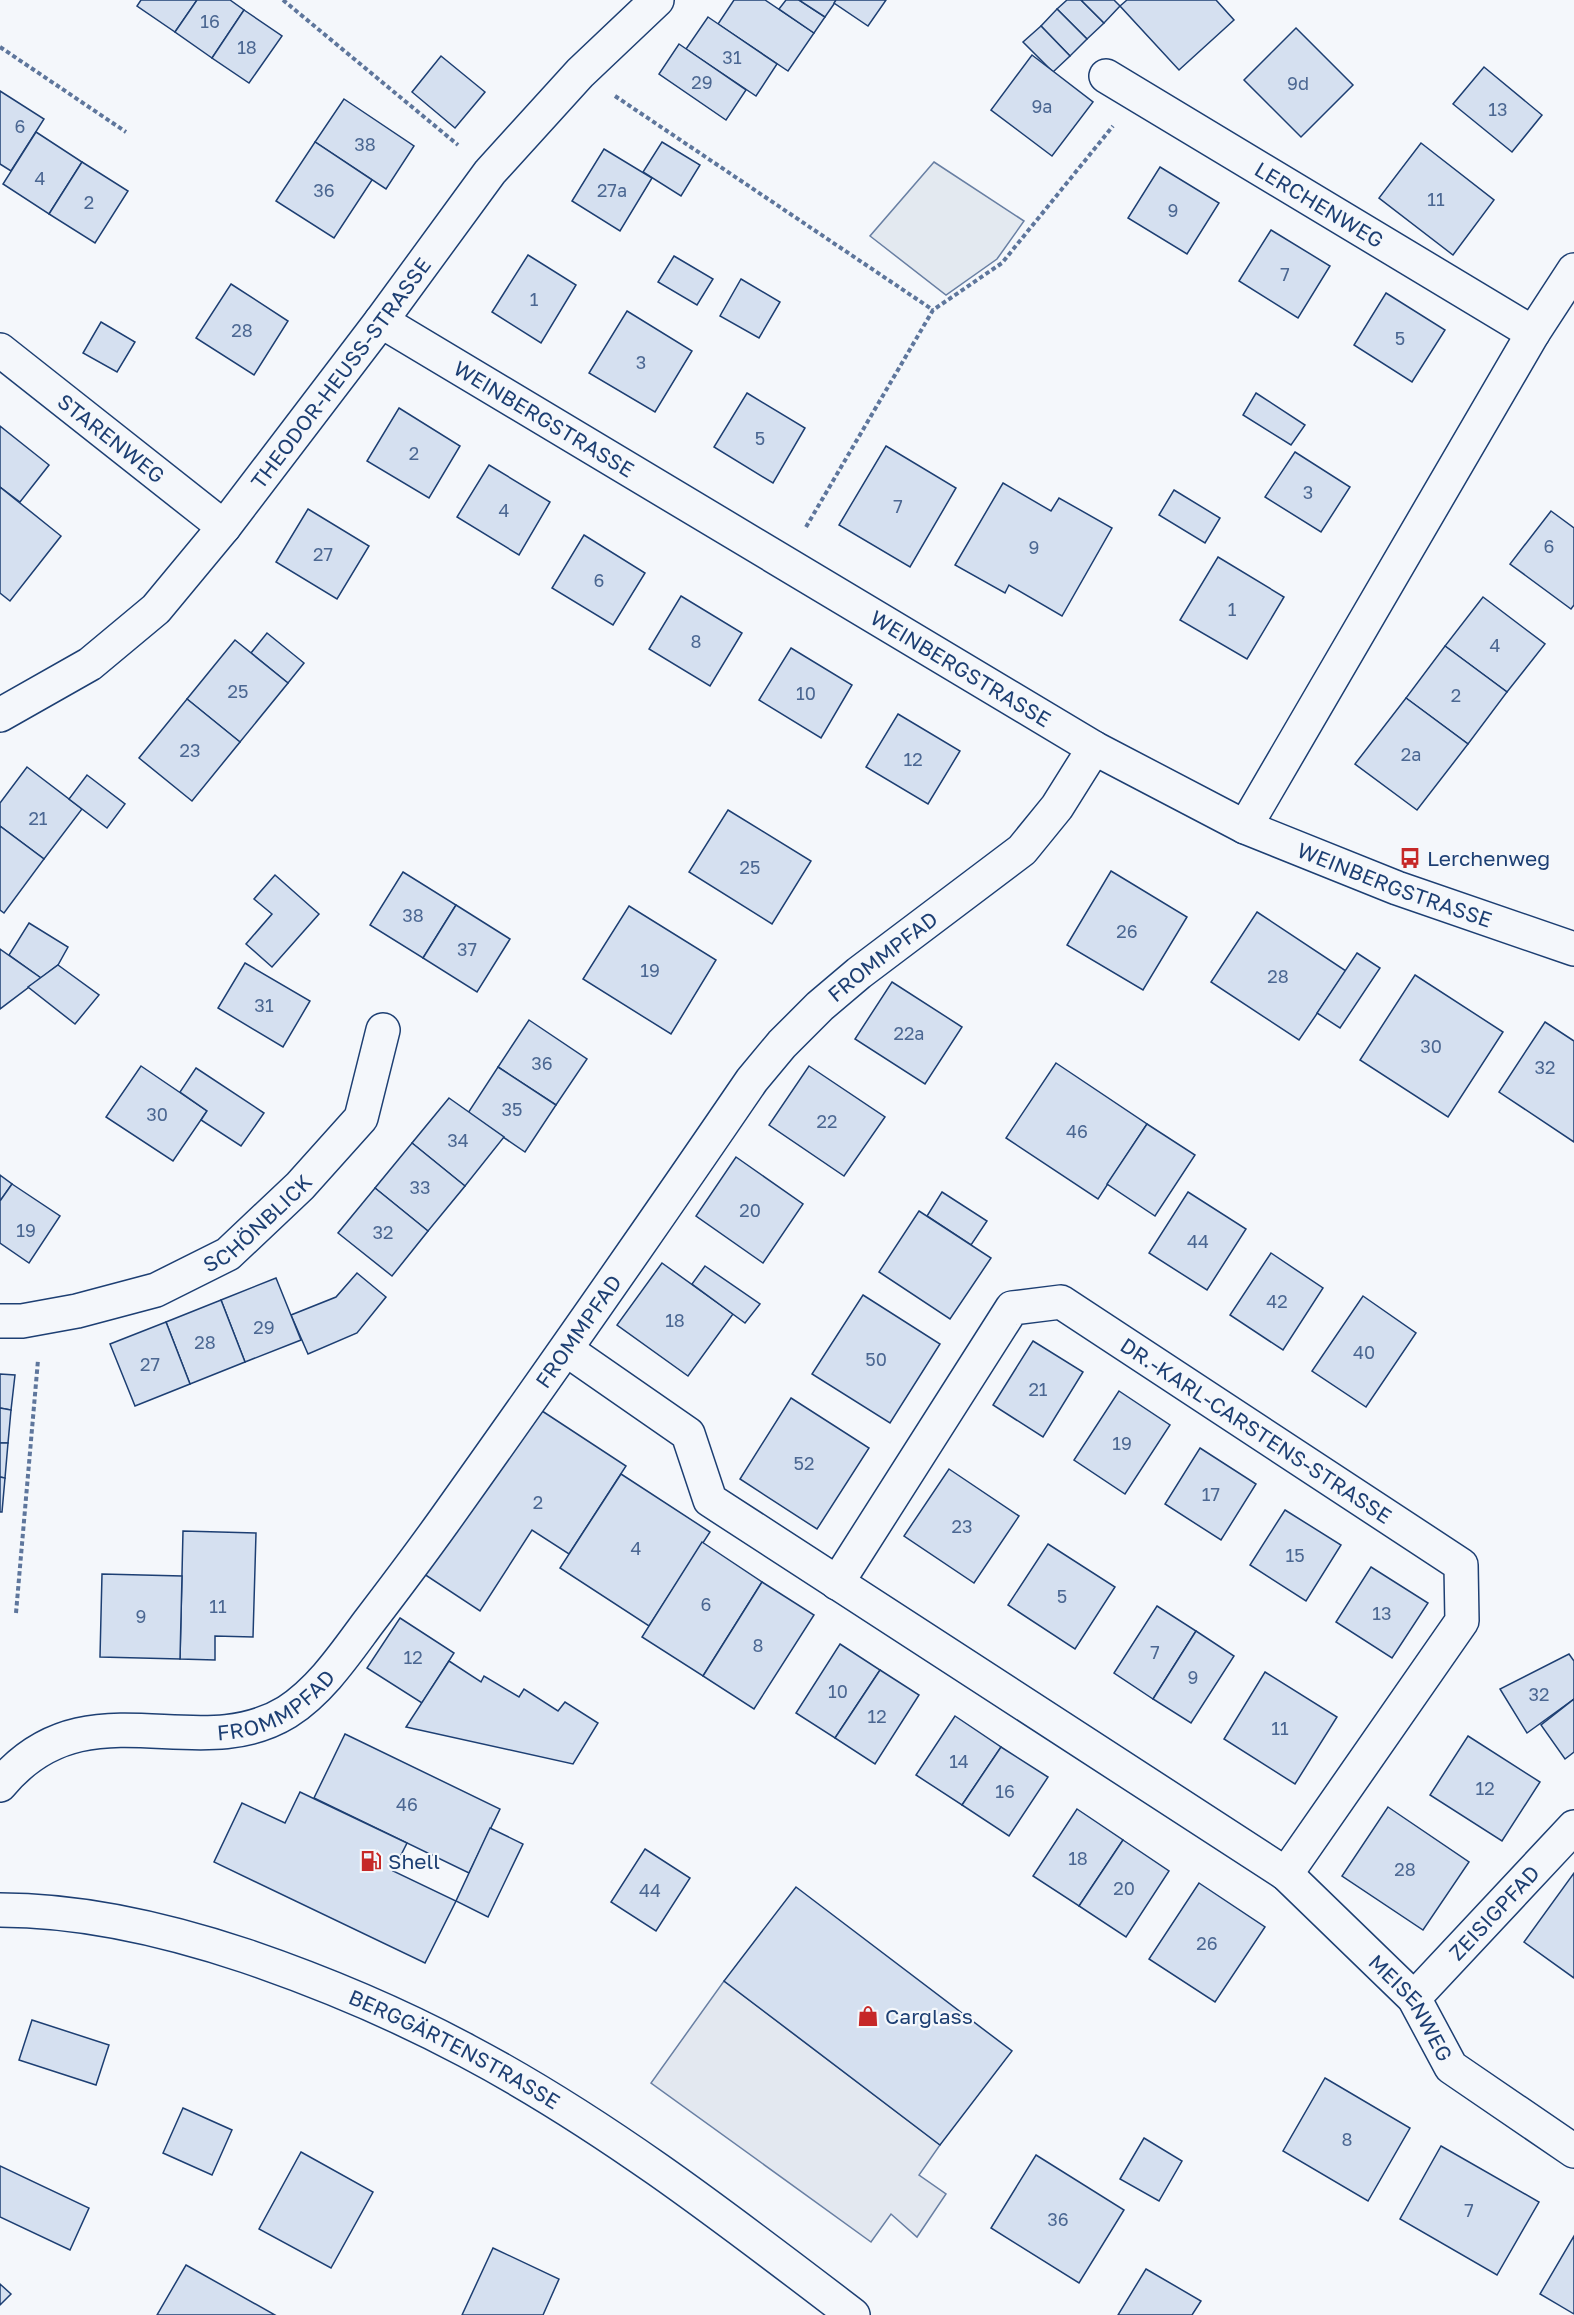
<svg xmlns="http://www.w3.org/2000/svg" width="1574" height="2315" font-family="'Golos Text',sans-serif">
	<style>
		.green { fill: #e3e9f0; stroke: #687fa3; stroke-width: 1.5 }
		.parking { fill: #e3e8f0; stroke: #687fa3; stroke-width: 1.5 }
		.building { fill: #d5e0f0; stroke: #1d3f73; stroke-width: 1.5 }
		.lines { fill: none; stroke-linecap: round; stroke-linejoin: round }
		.minor-casing { stroke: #1d3f73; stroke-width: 36 }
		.major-casing { stroke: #1d3f73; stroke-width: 36 }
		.path { stroke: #5e769c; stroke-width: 4; stroke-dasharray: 4.5 3; stroke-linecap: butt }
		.minor { stroke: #f4f7fb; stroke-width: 33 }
		.major { stroke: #f4f7fb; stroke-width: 33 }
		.labels { text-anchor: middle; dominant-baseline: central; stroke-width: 4.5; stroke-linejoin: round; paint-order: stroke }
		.number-label { font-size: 18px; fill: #4b6792 }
		.street-label { font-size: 21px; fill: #1d3f73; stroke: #f4f7fb }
		.poi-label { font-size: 21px; fill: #1d3f73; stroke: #f4f7fb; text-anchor: start }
	</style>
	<rect width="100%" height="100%" fill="#f4f7fb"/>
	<!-- green -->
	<polygon class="green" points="934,162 1024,221 997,259 946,295 870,236"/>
	<!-- parking -->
	<polygon class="parking" points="724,1981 940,2145 919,2175 946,2194 917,2237 891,2214 871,2242 651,2083"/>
	<!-- building -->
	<g class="building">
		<polygon points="141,0 197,0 175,32 137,6"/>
		<polygon points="197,0 230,0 244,10 212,58 175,32"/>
		<polygon points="734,0 765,0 814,33 788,71 718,24"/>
		<polygon points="786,0 799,0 825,17 814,33 779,9"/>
		<polygon points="799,0 835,0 836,1 825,17"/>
		<polygon points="886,0 868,26 834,3 836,0"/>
		<polygon points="1067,0 1081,0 1104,23 1087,39 1057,9"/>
		<polygon points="1081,0 1114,0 1120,6 1104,23"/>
		<polygon points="1127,0 1216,0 1234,20 1179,70 1120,6"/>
		<polygon points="1057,9 1087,39 1070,56 1041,26"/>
		<polygon points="244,10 282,36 249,83 212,58"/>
		<polygon points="708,17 777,64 756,96 686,49"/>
		<polygon points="1041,26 1070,56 1053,72 1023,42"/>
		<polygon points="1296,28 1353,85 1301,137 1244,80"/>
		<polygon points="679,44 746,90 726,120 659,74"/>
		<polygon points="1032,55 1093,102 1052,156 991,110"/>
		<polygon points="441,56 485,92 455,128 412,92"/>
		<polygon points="1484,67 1542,115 1512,152 1453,104"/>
		<polygon points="0,91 44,119 11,171 0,164"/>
		<polygon points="344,99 414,146 386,189 315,142"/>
		<polygon points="36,132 82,162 49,214 3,184"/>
		<polygon points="315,142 372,180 334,238 276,201"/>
		<polygon points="662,142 700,165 681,196 643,172"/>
		<polygon points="1421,143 1494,200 1453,255 1379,198"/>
		<polygon points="604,149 652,178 620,231 572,201"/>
		<polygon points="82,162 128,191 95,243 49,214"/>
		<polygon points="1160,167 1219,203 1187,254 1128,218"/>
		<polygon points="1271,230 1330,266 1298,318 1239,281"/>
		<polygon points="528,255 576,285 541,343 492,312"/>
		<polygon points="674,256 713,279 697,305 658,282"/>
		<polygon points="741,279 780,302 759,338 720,316"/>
		<polygon points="231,284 288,321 254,375 196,338"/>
		<polygon points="1386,293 1445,330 1412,382 1354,345"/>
		<polygon points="627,311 692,351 655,412 589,373"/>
		<polygon points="101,322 135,342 117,372 83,353"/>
		<polygon points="747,393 805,428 773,483 714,447"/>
		<polygon points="1256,393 1305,425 1291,445 1243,415"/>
		<polygon points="399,408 460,446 429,498 367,461"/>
		<polygon points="0,426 49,465 20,502 0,487"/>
		<polygon points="886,446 956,488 910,567 839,525"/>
		<polygon points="1295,452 1350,487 1321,532 1265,497"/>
		<polygon points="489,465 550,502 519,555 457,517"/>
		<polygon points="1003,483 1051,511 1059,498 1112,528 1062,616 1009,585 1005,593 955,565"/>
		<polygon points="0,487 61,536 10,601 0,593"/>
		<polygon points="1174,490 1220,518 1205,543 1159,515"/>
		<polygon points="308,509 369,546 337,599 276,562"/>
		<polygon points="1551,511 1574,528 1574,605 1571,609 1510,564"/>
		<polygon points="584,535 645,573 613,625 552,588"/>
		<polygon points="1218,557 1284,597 1247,659 1180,620"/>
		<polygon points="681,596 742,633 710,686 649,649"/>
		<polygon points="1483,597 1545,644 1507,692 1445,646"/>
		<polygon points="267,633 304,663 288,683 251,653"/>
		<polygon points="235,640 288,683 240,742 187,699"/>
		<polygon points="1445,646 1507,692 1468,744 1406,698"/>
		<polygon points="791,648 852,685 821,738 759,700"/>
		<polygon points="1406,698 1468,744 1417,810 1355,764"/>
		<polygon points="187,699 240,742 192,801 139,758"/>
		<polygon points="898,714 960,751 928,804 866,767"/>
		<polygon points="27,767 82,809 44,859 0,826 0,803"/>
		<polygon points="87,775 125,804 107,828 69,799"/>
		<polygon points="728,810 811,861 772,924 689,872"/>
		<polygon points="0,826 44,859 4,913 0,910"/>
		<polygon points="1111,871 1187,917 1143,990 1067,945"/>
		<polygon points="403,872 456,905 423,958 370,925"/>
		<polygon points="275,875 319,914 272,967 246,944 272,914 254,899"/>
		<polygon points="456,905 510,939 477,992 423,958"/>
		<polygon points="629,906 716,960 671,1034 583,979"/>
		<polygon points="1257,912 1346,971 1299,1040 1211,982"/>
		<polygon points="29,923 68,947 58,965 41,978 9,955"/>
		<polygon points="0,949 41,978 0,1009"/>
		<polygon points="1357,953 1380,968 1340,1028 1317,1013"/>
		<polygon points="245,963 310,1001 283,1047 218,1008"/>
		<polygon points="58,965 99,995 75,1024 28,987"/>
		<polygon points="1415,975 1503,1032 1448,1117 1360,1060"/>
		<polygon points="892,982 962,1027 925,1084 855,1039"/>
		<polygon points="529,1020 587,1059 556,1105 498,1067"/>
		<polygon points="1545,1022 1574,1041 1574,1142 1499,1092"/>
		<polygon points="1056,1063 1147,1124 1098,1199 1006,1138"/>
		<polygon points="141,1066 207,1111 173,1161 106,1117"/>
		<polygon points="809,1066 885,1117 844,1176 769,1125"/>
		<polygon points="498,1067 556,1105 525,1152 468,1113"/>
		<polygon points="196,1068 264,1113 241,1146 201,1120 207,1111 180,1092"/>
		<polygon points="449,1098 504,1137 465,1186 412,1143"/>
		<polygon points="1147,1124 1195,1155 1155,1216 1107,1184"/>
		<polygon points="412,1143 465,1186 428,1231 375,1188"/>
		<polygon points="736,1157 803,1204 763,1263 696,1216"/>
		<polygon points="0,1175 12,1184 0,1201"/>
		<polygon points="12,1184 60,1216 29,1263 0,1243 0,1201"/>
		<polygon points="375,1188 428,1231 392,1276 338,1233"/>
		<polygon points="942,1192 987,1221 971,1245 927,1216"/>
		<polygon points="1188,1192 1246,1229 1207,1290 1149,1253"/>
		<polygon points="919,1211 991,1258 950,1319 879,1272"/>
		<polygon points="1271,1253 1323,1288 1283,1350 1230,1315"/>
		<polygon points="662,1263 733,1314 688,1376 617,1325"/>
		<polygon points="705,1266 760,1304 745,1323 692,1284"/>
		<polygon points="357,1273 386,1297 357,1333 308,1354 291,1315 336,1297"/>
		<polygon points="276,1278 301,1340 245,1362 221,1300"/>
		<polygon points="863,1295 940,1344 890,1423 812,1374"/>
		<polygon points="1363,1296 1416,1333 1366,1407 1312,1371"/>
		<polygon points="221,1300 245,1362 190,1384 166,1322"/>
		<polygon points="166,1322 190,1384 135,1406 110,1344"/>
		<polygon points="1033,1341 1083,1372 1043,1437 993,1405"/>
		<polygon points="0,1374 15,1375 11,1410 0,1408"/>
		<polygon points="1119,1391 1170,1425 1125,1494 1074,1460"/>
		<polygon points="791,1398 869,1448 817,1529 740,1479"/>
		<polygon points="536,1407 626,1466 569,1554 532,1530 480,1611 424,1574"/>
		<polygon points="0,1408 11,1410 8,1443 0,1443"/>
		<polygon points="0,1443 8,1443 5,1478 0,1477"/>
		<polygon points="1200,1448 1256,1484 1221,1540 1165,1504"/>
		<polygon points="949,1469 1019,1516 974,1583 904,1536"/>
		<polygon points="621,1474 710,1532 649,1626 560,1568"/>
		<polygon points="0,1477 5,1478 2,1512 0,1512"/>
		<polygon points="1285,1510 1341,1545 1306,1601 1250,1565"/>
		<polygon points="183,1531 256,1533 253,1637 215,1636 215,1660 180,1659"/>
		<polygon points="702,1542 762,1582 703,1676 642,1637"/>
		<polygon points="1048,1544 1115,1587 1075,1649 1008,1605"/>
		<polygon points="1371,1567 1428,1603 1392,1658 1336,1622"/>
		<polygon points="102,1574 182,1576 180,1659 100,1657"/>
		<polygon points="762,1582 814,1615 754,1709 703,1676"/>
		<polygon points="1157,1606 1196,1631 1153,1699 1114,1673"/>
		<polygon points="400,1618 454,1653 422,1703 367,1668"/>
		<polygon points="1196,1631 1234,1656 1191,1723 1153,1699"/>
		<polygon points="840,1644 880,1670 835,1738 796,1713"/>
		<polygon points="1569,1654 1574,1661 1574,1699 1527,1733 1500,1689"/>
		<polygon points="449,1661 481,1682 484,1676 519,1697 524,1689 558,1711 565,1702 598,1723 573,1764 406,1727"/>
		<polygon points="880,1670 919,1695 875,1764 835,1738"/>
		<polygon points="1265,1672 1337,1717 1295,1784 1224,1739"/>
		<polygon points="1574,1699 1574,1752 1565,1759 1541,1725"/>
		<polygon points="955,1716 1001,1747 962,1805 916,1775"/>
		<polygon points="345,1734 500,1809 469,1873 314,1798"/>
		<polygon points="1468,1736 1540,1782 1502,1841 1430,1795"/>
		<polygon points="1001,1747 1048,1777 1009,1836 962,1805"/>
		<polygon points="300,1792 407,1843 393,1871 456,1901 425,1963 214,1862 242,1803 285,1823"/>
		<polygon points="1388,1807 1469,1862 1423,1930 1342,1876"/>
		<polygon points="1077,1809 1123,1840 1079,1906 1033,1876"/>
		<polygon points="490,1828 523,1844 488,1917 456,1901"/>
		<polygon points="1123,1840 1169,1871 1126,1937 1079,1906"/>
		<polygon points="645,1849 690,1878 656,1931 611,1902"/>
		<polygon points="1574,1873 1574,1978 1524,1942"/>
		<polygon points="1199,1883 1265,1927 1215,2002 1149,1959"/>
		<polygon points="796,1887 1012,2051 940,2145 724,1981"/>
		<polygon points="32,2020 109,2045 96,2085 19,2060"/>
		<polygon points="1325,2078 1410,2128 1368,2201 1283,2151"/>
		<polygon points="183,2108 232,2130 212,2175 163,2153"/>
		<polygon points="1144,2138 1182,2161 1159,2201 1120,2179"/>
		<polygon points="1441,2146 1539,2202 1497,2275 1400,2219"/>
		<polygon points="301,2152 373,2192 331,2268 259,2229"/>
		<polygon points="1036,2155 1124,2210 1079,2283 991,2228"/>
		<polygon points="0,2166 89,2208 70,2250 0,2217"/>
		<polygon points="1574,2236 1574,2314 1540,2294"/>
		<polygon points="493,2248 559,2279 543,2315 462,2315"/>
		<polygon points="186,2265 275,2315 157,2315"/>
		<polygon points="1146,2269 1201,2301 1192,2315 1118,2315"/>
		<polygon points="0,2284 11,2294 0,2305"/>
	</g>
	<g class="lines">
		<defs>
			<g id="minor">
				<path id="s1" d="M 1106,76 L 1533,333"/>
				<path id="s2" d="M 381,321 L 1094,748 L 1245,827 L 1397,888 L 1574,949"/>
				<path id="s3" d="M 0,350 L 224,527"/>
				<path id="s4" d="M 0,715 L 90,664 L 156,609 L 224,527 L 381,321 L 490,172 L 580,73 L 657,0"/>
				<polyline points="1245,827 1533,333 1574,270"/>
				<path id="s5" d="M 0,1321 L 22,1321 L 77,1311 L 156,1290 L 228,1254 L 300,1186 L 361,1118 L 383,1030"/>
				<path id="s6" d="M 567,1350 L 688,1434 L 710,1500 L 1286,1874 L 1414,1998 L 1451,2067 L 1574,2151"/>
				<path id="s7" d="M 837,1583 L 1012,1308 L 1061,1302 L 1461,1565 L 1462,1621 L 1286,1874"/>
				<path id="s8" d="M 0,1785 C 86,1681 196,1768 287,1712 C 321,1690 345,1654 368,1623 C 394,1589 419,1556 444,1521 C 548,1375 651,1228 752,1080 L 782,1044 L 820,1006 L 859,973 L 1022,850 L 1057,807 L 1094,748"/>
				<path id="s9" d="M 1414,1998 L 1574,1827"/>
			</g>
			<g id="major">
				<path id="s10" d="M 0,1910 C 83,1910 168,1930 246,1956 C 322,1982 396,2013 467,2051 C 605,2124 730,2221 853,2315"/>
			</g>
		</defs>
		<!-- minor casing -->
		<use href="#minor" class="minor-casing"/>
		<!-- major casing -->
		<use href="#major" class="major-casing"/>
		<!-- path -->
		<g class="path">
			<polyline points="283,0 458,145"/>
			<polyline points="0,47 126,132"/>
			<polyline points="615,96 933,310"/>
			<polyline points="806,527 933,310 1002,263 1113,126"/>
			<polyline points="16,1613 38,1360"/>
		</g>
		<!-- minor -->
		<use href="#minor" class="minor"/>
		<!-- major -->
		<use href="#major" class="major"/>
	</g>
	<!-- icons -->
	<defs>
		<symbol id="bus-bare" viewBox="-9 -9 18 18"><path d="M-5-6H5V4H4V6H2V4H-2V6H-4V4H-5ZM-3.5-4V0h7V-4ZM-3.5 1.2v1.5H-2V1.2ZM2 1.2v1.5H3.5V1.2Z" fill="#c62828" stroke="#f4f7fb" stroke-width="2.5" paint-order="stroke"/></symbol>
		<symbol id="fuel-bare" viewBox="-9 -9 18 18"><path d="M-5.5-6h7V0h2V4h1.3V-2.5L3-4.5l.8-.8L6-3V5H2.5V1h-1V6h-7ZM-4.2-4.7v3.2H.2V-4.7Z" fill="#c62828" stroke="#f4f7fb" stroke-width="2.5" paint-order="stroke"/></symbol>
		<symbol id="shop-bare" viewBox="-9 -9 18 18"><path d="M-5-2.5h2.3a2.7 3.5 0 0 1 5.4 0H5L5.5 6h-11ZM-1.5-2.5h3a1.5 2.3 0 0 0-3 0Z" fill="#c62828" stroke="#f4f7fb" stroke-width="2.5" paint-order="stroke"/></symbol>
	</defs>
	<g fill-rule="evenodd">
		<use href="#bus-bare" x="1395" y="843" width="30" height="30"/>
		<use href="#fuel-bare" x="356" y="1846" width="30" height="30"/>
		<use href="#shop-bare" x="853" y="2001" width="30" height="30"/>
	</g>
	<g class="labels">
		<!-- number labels -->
		<g class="number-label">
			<text x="210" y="21">16</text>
			<text x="247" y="47">18</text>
			<text x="732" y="57">31</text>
			<text x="702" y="82">29</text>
			<text x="1298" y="83">9d</text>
			<text x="1042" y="106">9a</text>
			<text x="1498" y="109">13</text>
			<text x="20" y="126">6</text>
			<text x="365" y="144">38</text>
			<text x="40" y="178">4</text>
			<text x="324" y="190">36</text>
			<text x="612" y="190">27a</text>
			<text x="1436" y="199">11</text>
			<text x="89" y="202">2</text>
			<text x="1173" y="210">9</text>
			<text x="1285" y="274">7</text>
			<text x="534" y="299">1</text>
			<text x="242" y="330">28</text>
			<text x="1400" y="338">5</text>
			<text x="641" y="362">3</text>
			<text x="760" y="438">5</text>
			<text x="414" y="453">2</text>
			<text x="1308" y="492">3</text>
			<text x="898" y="506">7</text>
			<text x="504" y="510">4</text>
			<text x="1549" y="546">6</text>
			<text x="1034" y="547">9</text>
			<text x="323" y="554">27</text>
			<text x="599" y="580">6</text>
			<text x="1232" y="609">1</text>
			<text x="696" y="641">8</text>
			<text x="1495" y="645">4</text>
			<text x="238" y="691">25</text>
			<text x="806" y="693">10</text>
			<text x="1456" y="695">2</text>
			<text x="190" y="750">23</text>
			<text x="1411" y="754">2a</text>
			<text x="913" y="759">12</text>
			<text x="38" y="818">21</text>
			<text x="750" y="867">25</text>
			<text x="413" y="915">38</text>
			<text x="1127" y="931">26</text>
			<text x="467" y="949">37</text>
			<text x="650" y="970">19</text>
			<text x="1278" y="976">28</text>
			<text x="264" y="1005">31</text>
			<text x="909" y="1033">22a</text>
			<text x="1431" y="1046">30</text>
			<text x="542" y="1063">36</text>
			<text x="1545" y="1067">32</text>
			<text x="512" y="1109">35</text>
			<text x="157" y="1114">30</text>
			<text x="827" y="1121">22</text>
			<text x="1077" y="1131">46</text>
			<text x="458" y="1140">34</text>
			<text x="420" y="1187">33</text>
			<text x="750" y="1210">20</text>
			<text x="26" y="1230">19</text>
			<text x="383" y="1232">32</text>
			<text x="1198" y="1241">44</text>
			<text x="1277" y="1301">42</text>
			<text x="675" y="1320">18</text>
			<text x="264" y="1327">29</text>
			<text x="205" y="1342">28</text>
			<text x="1364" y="1352">40</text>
			<text x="876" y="1359">50</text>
			<text x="150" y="1364">27</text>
			<text x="1038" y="1389">21</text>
			<text x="1122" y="1443">19</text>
			<text x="804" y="1463">52</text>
			<text x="1211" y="1494">17</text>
			<text x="538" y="1502">2</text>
			<text x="962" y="1526">23</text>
			<text x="636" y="1548">4</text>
			<text x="1295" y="1555">15</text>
			<text x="1062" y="1596">5</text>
			<text x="706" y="1604">6</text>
			<text x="218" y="1606">11</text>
			<text x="1382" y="1613">13</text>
			<text x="141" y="1616">9</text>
			<text x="758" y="1645">8</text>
			<text x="1155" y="1652">7</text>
			<text x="413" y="1657">12</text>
			<text x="1193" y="1677">9</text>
			<text x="838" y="1691">10</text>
			<text x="1539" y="1694">32</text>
			<text x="877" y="1716">12</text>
			<text x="1280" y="1728">11</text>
			<text x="959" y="1761">14</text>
			<text x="1485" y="1788">12</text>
			<text x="1005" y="1791">16</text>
			<text x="407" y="1804">46</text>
			<text x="1078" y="1858">18</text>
			<text x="1405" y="1869">28</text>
			<text x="1124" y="1888">20</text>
			<text x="650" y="1890">44</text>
			<text x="1207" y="1943">26</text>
			<text x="1347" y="2139">8</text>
			<text x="1469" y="2210">7</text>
			<text x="1058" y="2219">36</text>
		</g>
		<!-- street labels -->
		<g class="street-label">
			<text stroke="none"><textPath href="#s1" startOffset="249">LERCHENWEG</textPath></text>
			<text stroke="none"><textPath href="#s4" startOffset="489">THEODOR-HEUSS-STRASSE</textPath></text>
			<text stroke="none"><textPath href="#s2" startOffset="190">WEINBERGSTRASSE</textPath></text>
			<text stroke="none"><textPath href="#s3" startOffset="142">STARENWEG</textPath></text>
			<text stroke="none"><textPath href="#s2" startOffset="676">WEINBERGSTRASSE</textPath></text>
			<text stroke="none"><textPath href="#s2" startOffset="1162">WEINBERGSTRASSE</textPath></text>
			<text stroke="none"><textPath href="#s8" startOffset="1274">FROMMPFAD</textPath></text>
			<text stroke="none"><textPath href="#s5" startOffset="282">SCHÖNBLICK</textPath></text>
			<text stroke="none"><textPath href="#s8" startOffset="788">FROMMPFAD</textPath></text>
			<text stroke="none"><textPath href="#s7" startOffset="609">DR.-KARL-CARSTENS-STRASSE</textPath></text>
			<text stroke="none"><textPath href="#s8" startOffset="300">FROMMPFAD</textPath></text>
			<text stroke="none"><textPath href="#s9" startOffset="117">ZEISIGPFAD</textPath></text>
			<text stroke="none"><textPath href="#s6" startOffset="1088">MEISENWEG</textPath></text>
			<text stroke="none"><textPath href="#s10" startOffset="480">BERGGÄRTENSTRASSE</textPath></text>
		</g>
		<!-- poi labels -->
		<g class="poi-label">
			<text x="1427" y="858">Lerchenweg</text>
			<text x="388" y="1861">Shell</text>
			<text x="885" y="2016">Carglass</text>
		</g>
	</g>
</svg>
